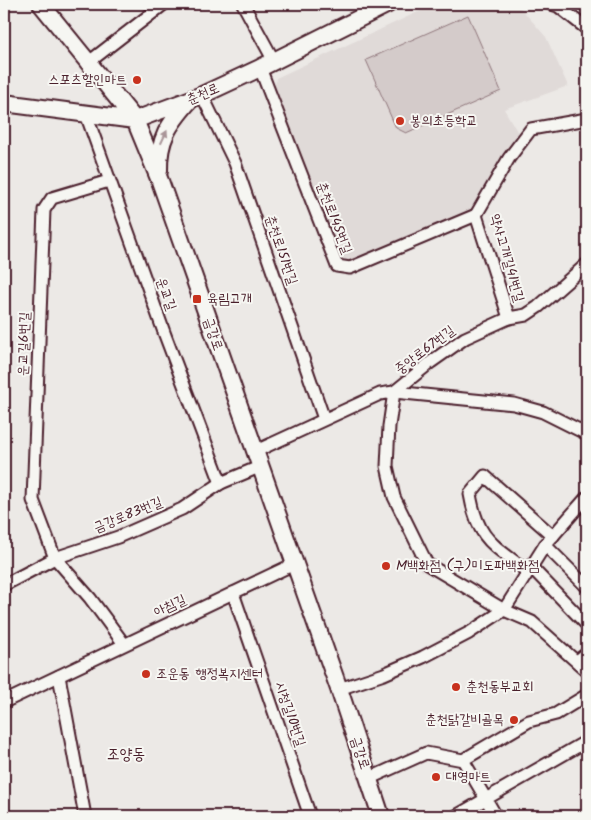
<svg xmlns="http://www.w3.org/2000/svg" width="591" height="820" font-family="Kalam,'Poor Story',sans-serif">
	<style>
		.built { fill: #e0dad8 }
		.green { fill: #d4cbca; stroke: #8f757a }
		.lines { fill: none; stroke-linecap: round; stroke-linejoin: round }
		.street-casing { stroke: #4a1f2b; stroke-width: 15 }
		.secondary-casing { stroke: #4a1f2b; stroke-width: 20 }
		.street { stroke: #f6f6f2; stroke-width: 11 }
		.secondary { stroke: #f6f6f2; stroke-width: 16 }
		.oneway { fill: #a99598 }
		.poi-dot { fill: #c8321e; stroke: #f6f6f2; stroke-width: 2 }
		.labels { text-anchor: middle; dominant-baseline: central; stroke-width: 4; stroke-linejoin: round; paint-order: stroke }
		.poi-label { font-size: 14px; fill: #4a1f2b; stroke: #f6f6f2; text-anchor: start }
		.street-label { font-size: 14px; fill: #4a1f2b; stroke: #f6f6f2 }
		.quarter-label { font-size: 16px; fill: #4a1f2b; stroke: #f6f6f2 }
	</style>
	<rect width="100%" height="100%" fill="#ece9e6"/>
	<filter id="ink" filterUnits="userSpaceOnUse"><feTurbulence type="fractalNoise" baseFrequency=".02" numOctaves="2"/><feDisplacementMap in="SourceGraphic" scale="10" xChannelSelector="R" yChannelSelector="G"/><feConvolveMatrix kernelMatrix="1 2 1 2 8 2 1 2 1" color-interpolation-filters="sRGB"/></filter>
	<g filter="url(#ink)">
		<!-- built -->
		<polygon class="built" points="435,4 517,4 546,37 568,86 504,109 518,133 470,212 350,263 341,257 275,86 276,78"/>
		<!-- green -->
		<polygon class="green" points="468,15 501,91 406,133 396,128 366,60"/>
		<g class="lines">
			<defs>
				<g id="street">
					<polyline points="243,4 274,61"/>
					<polyline points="551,4 558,6 587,29"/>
					<polyline points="89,62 164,4"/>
					<polyline points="260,68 337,266 350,268 476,215"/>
					<polyline points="202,95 235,163 324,419"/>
					<polyline points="86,114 165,335 221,483"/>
					<polyline points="109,181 52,198 44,210 33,500 55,558 90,598 124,644"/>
					<polyline points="587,264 538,307 526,315 509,318 465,338 431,362 394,392 389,426 387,466 394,497 427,564 504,610 532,622 587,671"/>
					<polyline points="509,318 476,215 509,158 531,129 587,119"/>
					<polyline points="254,452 380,394 394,392 514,404 543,412 587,434"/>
					<polyline points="545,545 587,587"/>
					<polyline points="531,567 587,625"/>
					<path d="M 528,572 C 493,544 478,541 470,494 L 485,476 L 553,536"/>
					<polyline points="4,585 55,558 118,537 182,509 221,483 259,467"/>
					<polyline points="233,593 310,816"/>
					<polyline points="577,661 587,653"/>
					<polyline points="59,676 85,816"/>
					<polyline points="339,689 384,674 423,657 469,633 504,610 545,545 587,497"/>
					<polyline points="4,702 294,564"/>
					<polyline points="463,760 496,816"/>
					<polyline points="368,779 426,753 463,760 529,721 556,714 587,695"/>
					<polyline points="456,816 587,741"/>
				</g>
				<g id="secondary">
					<polyline points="41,4 135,120 160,181 339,689 381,816"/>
					<polyline points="4,103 135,120 202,95 260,68 388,4"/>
					<path d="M 159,171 C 158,139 169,124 190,100"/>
				</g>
			</defs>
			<!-- street casing -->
			<use href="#street" class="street-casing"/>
			<!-- secondary casing -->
			<use href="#secondary" class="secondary-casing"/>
			<!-- street -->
			<use href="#street" class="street"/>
			<!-- secondary -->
			<use href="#secondary" class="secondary"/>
		</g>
		<!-- one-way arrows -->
		<defs><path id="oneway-solid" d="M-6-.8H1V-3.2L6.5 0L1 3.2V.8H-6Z" transform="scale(1.25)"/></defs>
		<use class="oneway" href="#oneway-solid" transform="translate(164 137) rotate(-65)"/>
	</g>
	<!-- markers -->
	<g class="poi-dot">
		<circle cx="137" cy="80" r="5"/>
		<circle cx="400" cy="121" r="5"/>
		<rect x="192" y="294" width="10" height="10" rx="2.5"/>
		<circle cx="386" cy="566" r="5"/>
		<circle cx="146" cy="674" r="5"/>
		<circle cx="456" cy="687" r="5"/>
		<circle cx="514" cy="720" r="5"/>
		<circle cx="436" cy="777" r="5"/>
	</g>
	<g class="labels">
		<!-- poi labels -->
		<g class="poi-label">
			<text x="127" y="80" text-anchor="end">스포츠할인마트</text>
			<text x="410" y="121">봉의초등학교</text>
			<text x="207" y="299">육림고개</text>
			<text x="396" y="566">M백화점 (구)미도파백화점</text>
			<text x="156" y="674">조운동 행정복지센터</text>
			<text x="466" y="687">춘천동부교회</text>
			<text x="504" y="720" text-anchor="end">춘천닭갈비골목</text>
			<text x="446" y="777">대영마트</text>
		</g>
		<!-- street labels -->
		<g class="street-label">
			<text transform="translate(203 94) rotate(-23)">춘천로</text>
			<text transform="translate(334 218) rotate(69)">춘천로145번길</text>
			<text transform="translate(281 250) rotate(71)">춘천로151번길</text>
			<text transform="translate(507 258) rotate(74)">약사고개길41번길</text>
			<text transform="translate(166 294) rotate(70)">운교길</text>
			<text transform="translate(213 334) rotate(71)">금강로</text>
			<text transform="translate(24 344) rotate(-88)">운교길6번길</text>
			<text transform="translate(425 350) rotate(-37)">중앙로67번길</text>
			<text transform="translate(128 515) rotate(-22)">금강로83번길</text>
			<text transform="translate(170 606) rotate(-25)">아침길</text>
			<text transform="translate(290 714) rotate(71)">시청길10번길</text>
			<text transform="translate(360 753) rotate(72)">금강로</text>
		</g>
		<!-- quarter labels -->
		<g class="quarter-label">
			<text x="126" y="754">조양동</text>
		</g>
	</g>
	<!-- margin -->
	<rect width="591" height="820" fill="none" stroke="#f6f6f2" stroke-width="20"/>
	<rect x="10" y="10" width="571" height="800" fill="none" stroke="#4a1f2b" stroke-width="2" filter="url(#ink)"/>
</svg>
